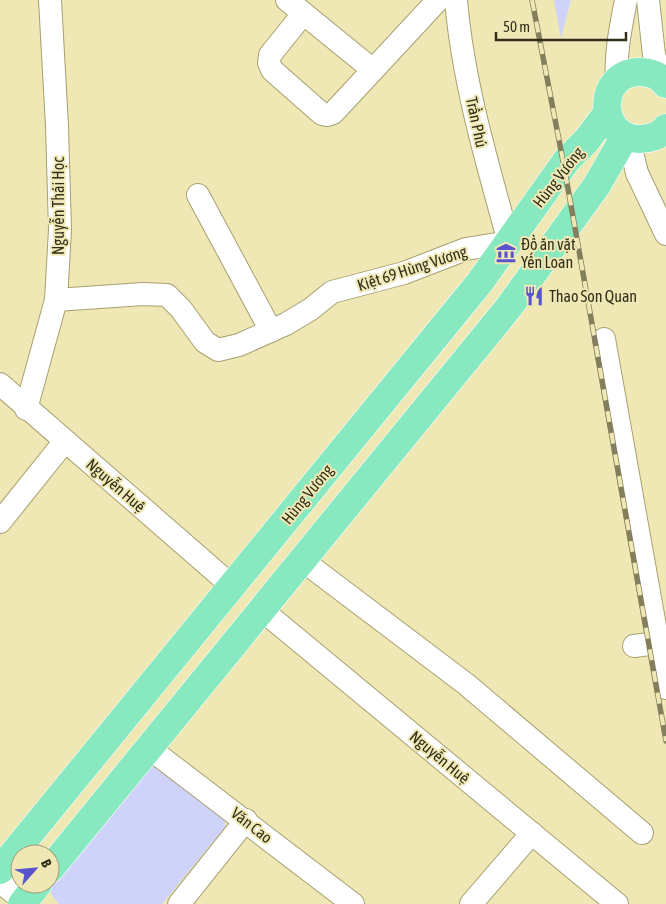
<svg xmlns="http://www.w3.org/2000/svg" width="666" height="904" font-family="'Asap Condensed',sans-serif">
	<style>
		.green { fill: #cfd3f9 }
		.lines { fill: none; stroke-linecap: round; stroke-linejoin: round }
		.minor-casing { stroke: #a7a070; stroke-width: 24 }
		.major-casing { stroke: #fff; stroke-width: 29 }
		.minor { stroke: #fff; stroke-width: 22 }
		.major { stroke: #88e9c1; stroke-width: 28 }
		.rail-casing { stroke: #837f5d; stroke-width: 5.5 }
		.rail { stroke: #efe8b5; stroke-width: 4; stroke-dasharray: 11; stroke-linecap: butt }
		.labels { text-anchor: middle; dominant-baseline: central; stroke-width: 4; stroke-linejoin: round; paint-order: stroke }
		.street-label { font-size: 16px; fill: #312e1a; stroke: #efe8b5 }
		.poi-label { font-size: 16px; fill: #312e1a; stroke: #efe8b5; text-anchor: start }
	</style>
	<rect width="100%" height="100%" fill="#efe8b5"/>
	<!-- green -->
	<g class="green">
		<polygon points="554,0 571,0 561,38"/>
		<polygon points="152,764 222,815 225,822 225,827 162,904 59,904 51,894 50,882"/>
	</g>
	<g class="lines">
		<defs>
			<g id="minor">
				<polyline points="287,0 373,70"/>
				<polyline points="648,0 654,55 662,79"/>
				<polyline points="303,14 270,55 269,63 272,70 322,114 327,115 333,113 438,0"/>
				<path d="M 617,80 C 615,53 621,26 626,0"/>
				<polyline points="625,136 631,148 637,173 666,234"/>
				<polyline points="198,195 271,331"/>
				<path d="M 56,300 L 143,294 L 167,295 L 181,309 L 205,342 L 218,350 L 239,345 L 286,324 L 311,309 L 332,292 L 404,273 L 466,249 L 509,242 C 487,163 463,82 456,0"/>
				<polyline points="604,339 666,688"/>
				<polyline points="0,384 232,586"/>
				<polyline points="26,409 56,300 60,230 57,126 50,0"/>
				<polyline points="0,522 65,441"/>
				<polyline points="302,560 466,684 642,833"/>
				<polyline points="262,610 617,904"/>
				<polyline points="634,646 649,644 666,647"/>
				<polyline points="149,748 353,904"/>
				<polyline points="0,882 28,904"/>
				<polyline points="179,904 246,820"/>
				<polyline points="471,904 532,833"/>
			</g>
			<g id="major">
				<path d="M 666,84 C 660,76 650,72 639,72 C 596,73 597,138 639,139 C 648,139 661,136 666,128"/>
				<polyline points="50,869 509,307 597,185 625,136"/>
				<polyline points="0,870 480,282 567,160 587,140 607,113"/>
				<polyline points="22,904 38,884"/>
			</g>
		</defs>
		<!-- minor casing -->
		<use href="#minor" class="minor-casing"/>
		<!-- major casing -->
		<use href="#major" class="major-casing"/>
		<!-- minor -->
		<use href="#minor" class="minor"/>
		<!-- major -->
		<use href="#major" class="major"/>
		<defs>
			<polyline id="rail" points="532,0 564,166 666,741"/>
		</defs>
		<!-- rail casing -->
		<use href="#rail" class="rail-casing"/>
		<!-- rail -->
		<use href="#rail" class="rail"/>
	</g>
	<!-- icons -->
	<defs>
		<symbol id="museum-bare" viewBox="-9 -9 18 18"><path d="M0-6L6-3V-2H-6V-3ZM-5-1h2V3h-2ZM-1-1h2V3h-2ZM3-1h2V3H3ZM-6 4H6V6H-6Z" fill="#5a54cc" stroke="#efe8b5" stroke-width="2.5" paint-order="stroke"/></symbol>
		<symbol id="restaurant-bare" viewBox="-9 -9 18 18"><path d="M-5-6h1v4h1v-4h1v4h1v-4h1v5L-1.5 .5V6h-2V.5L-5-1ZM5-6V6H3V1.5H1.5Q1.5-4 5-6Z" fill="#5a54cc" stroke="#efe8b5" stroke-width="2.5" paint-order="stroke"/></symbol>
	</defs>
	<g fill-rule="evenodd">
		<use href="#museum-bare" x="492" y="239" width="28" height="28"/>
		<use href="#restaurant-bare" x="520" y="282" width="28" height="28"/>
	</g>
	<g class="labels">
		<!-- street labels -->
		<g class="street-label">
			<text transform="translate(477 122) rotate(78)">Trần Phú</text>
			<text transform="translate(558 177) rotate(-52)">Hùng Vương</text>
			<text transform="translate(58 206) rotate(-90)">Nguyễn Thái Học</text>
			<text transform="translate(412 268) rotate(-18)">Kiệt 69 Hùng Vương</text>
			<text transform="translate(116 485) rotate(41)">Nguyễn Huệ</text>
			<text transform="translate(307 494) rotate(-51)">Hùng Vương</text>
			<text transform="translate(440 757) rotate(40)">Nguyễn Huệ</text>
			<text transform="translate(252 825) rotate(38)">Văn Cao</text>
		</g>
		<!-- poi labels -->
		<g class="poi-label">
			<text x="521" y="244">Đồ ăn vặt<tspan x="521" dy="18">Yến Loan</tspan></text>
			<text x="549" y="296">Thao Son Quan</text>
		</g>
	</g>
	<!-- north arrow -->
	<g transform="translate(35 869) rotate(63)"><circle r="24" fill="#efe8b5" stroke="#a39e77"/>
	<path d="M0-4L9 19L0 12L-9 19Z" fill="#5a54cc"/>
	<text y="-8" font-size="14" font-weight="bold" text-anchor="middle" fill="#312e1a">B</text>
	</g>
	<!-- scale -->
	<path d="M496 32v8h130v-8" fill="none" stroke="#312e1a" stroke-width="2.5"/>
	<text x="503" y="32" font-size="15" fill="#312e1a" stroke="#efe8b5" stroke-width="4" paint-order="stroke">50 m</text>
</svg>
